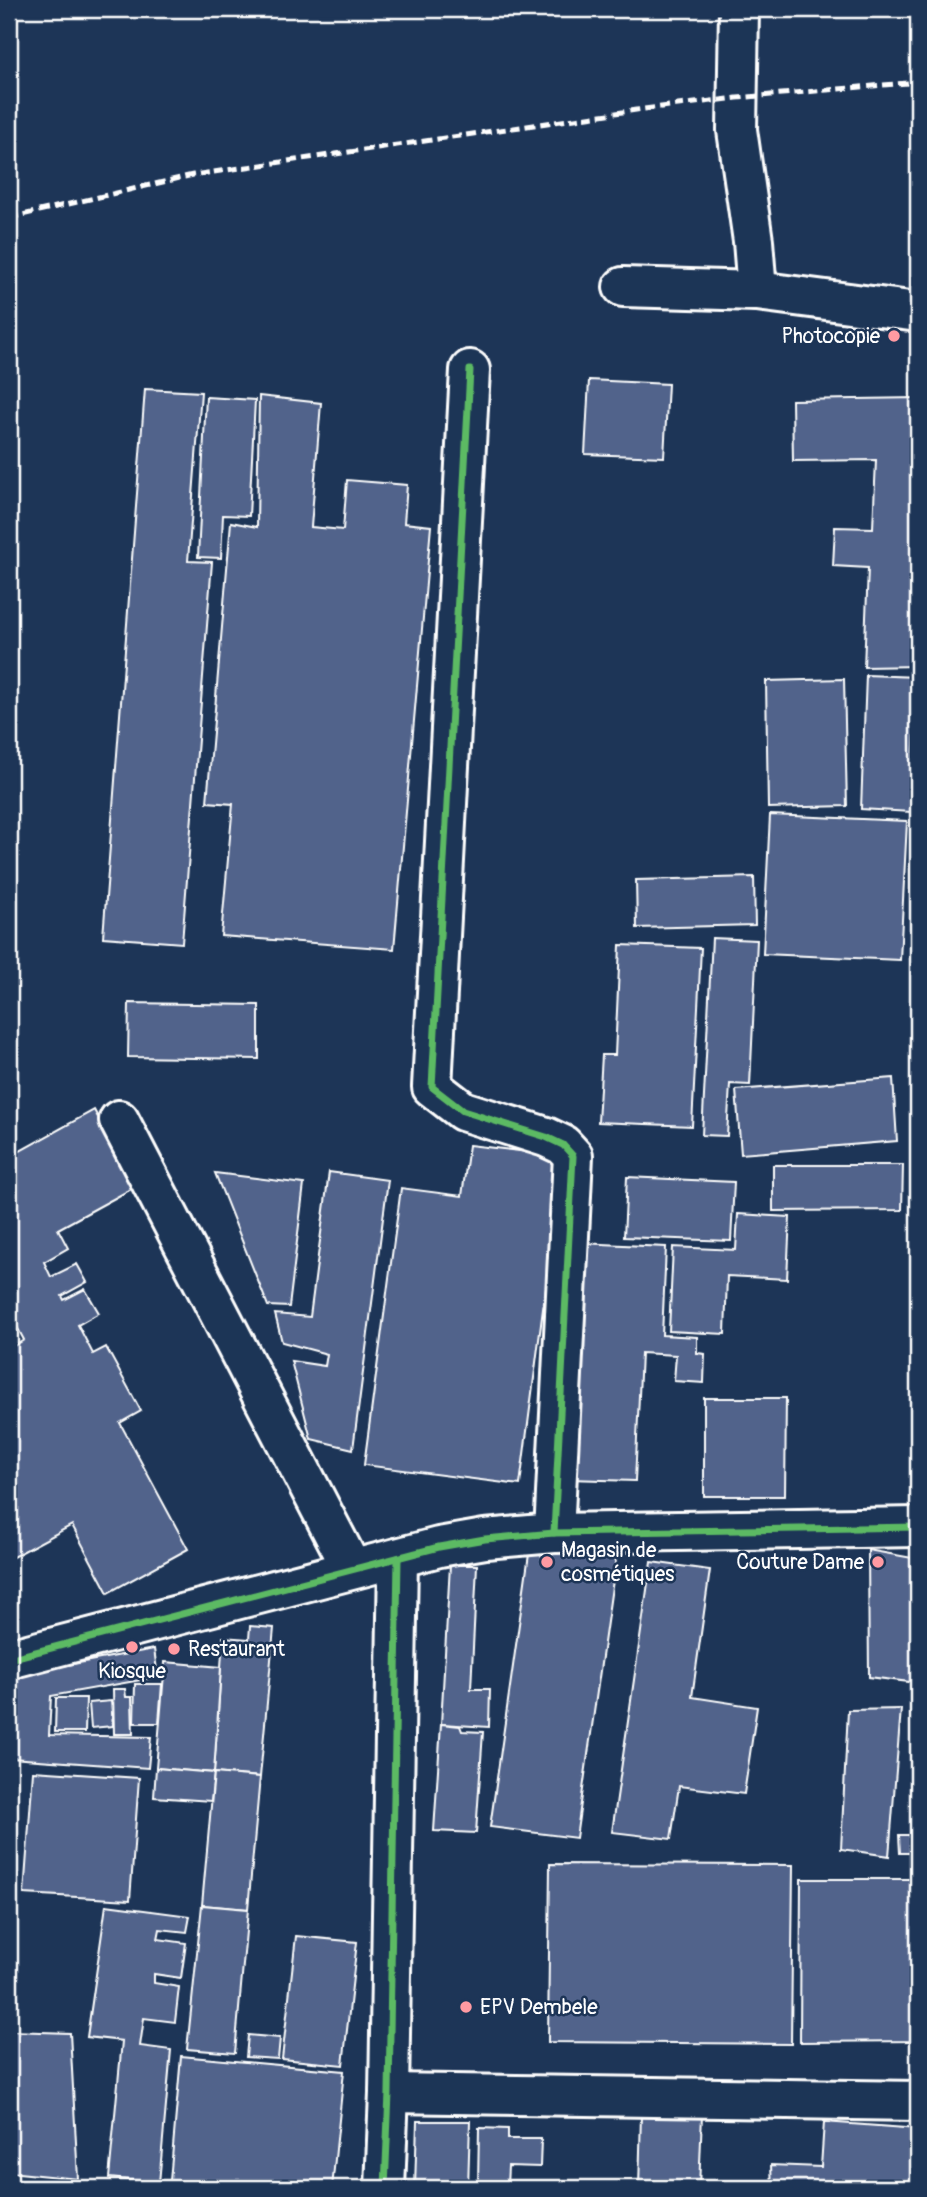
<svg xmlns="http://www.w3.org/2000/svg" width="927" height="2197" font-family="Pangolin,sans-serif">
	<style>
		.building { fill: #51648b; stroke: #fff; stroke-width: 2 }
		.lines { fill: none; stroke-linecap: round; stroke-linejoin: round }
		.minor-casing { stroke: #fff; stroke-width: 44 }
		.minor { stroke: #1d3557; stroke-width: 38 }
		.rail { stroke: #fff; stroke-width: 5; stroke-dasharray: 10 5; stroke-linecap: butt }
		.cycleway-casing { stroke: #1d3557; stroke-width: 11 }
		.cycleway { stroke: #5cba63; stroke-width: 7 }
		.poi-dot { fill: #ff9aa2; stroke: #1d3557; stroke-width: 2.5 }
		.labels { text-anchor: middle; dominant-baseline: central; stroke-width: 5; stroke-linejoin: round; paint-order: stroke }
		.poi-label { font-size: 21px; fill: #fff; stroke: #1d3557; text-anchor: start }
	</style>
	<rect width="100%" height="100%" fill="#1d3557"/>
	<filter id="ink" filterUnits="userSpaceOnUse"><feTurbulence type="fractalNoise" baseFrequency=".0143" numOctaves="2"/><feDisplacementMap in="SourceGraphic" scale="14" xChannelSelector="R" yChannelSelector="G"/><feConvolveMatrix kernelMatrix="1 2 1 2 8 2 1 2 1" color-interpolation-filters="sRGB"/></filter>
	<g filter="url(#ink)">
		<!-- building -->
		<g class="building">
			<polygon points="589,380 668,384 664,457 585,454"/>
			<polygon points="145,389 201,392 188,561 212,562 182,943 103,937"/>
			<polygon points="259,396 321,403 311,527 343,530 347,480 407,485 404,523 431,526 394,949 221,936 233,804 207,802 231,522 257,527"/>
			<polygon points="206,397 255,400 249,516 223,515 221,558 198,557"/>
			<polygon points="918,398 918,666 864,667 868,568 833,566 835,527 873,528 876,460 793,461 792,400"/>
			<polygon points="866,675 917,677 911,812 861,809"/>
			<polygon points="844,679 847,806 768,808 766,681"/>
			<polygon points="770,815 907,821 900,960 763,954"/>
			<polygon points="754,877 755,925 637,928 636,880"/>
			<polygon points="712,938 757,940 750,1085 730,1084 727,1136 702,1135"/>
			<polygon points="620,945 701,948 692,1126 598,1122 602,1055 615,1055"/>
			<polygon points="129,1003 259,1005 259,1059 128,1057"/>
			<polygon points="893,1078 897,1141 741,1154 736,1090"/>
			<polygon points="94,1110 135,1187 58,1229 68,1248 44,1262 51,1277 77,1264 87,1282 62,1296 64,1300 85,1289 99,1313 78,1325 93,1354 106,1347 141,1411 120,1423 188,1549 108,1593 72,1525 9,1559 9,1349 24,1340 9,1312 9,1157"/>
			<polygon points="469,1145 563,1156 520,1485 364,1465 401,1188 462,1196"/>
			<polygon points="773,1165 903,1165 902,1210 773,1211"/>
			<polygon points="329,1172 388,1180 353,1449 311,1439 291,1361 325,1366 327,1354 282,1342 275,1314 310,1317"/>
			<polygon points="215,1173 304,1184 289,1307 268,1306"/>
			<polygon points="627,1177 734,1182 731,1241 624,1237"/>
			<polygon points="738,1214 790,1217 787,1279 727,1276 725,1334 669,1331 673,1247 736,1250"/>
			<polygon points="580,1243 666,1247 662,1335 697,1337 697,1353 705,1354 704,1383 674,1381 676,1355 641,1353 635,1481 569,1479"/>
			<polygon points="704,1398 786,1398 785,1496 704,1496"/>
			<polygon points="530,1547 616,1559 576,1838 490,1827"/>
			<polygon points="868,1550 918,1559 918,1683 869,1677"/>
			<polygon points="651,1562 710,1570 692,1697 757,1707 744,1794 679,1786 671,1839 612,1832"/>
			<polygon points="450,1565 477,1565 471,1689 490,1689 489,1727 441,1724"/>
			<polygon points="250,1626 274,1628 260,1777 214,1773 223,1637 249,1639"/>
			<polygon points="154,1649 158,1677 51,1696 49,1735 151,1737 148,1768 11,1758 14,1675"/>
			<polygon points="165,1662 221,1667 214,1773 156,1768"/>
			<polygon points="135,1684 162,1684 159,1723 134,1723"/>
			<polygon points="113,1689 125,1689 126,1697 132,1697 133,1734 114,1734"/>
			<polygon points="56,1698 86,1698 85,1732 55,1732"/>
			<polygon points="111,1701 113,1726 91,1728 89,1703"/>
			<polygon points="901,1709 889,1856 841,1849 848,1710"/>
			<polygon points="441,1724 460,1726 462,1731 483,1732 476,1833 434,1831"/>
			<polygon points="156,1768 214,1773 211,1801 154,1797"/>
			<polygon points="33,1771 139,1778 130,1900 24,1894"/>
			<polygon points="214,1773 260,1777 248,1909 202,1905"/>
			<polygon points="899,1835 918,1835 918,1853 900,1853"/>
			<polygon points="550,1864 793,1865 791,2044 548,2042"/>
			<polygon points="801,1879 918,1879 918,2041 800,2042"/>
			<polygon points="106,1905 190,1916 187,1932 160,1929 158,1939 186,1943 181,1978 154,1974 154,1983 179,1987 175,2022 144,2018 140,2046 171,2050 159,2183 109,2178 122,2041 87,2037"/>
			<polygon points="202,1905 248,1909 235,2053 187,2049"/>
			<polygon points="296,1936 357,1942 343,2065 282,2059"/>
			<polygon points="10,2031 70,2033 78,2179 9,2172"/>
			<polygon points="248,2035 280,2038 278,2059 246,2057"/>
			<polygon points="181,2056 344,2071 332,2188 258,2188 170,2181"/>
			<polygon points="641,2114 702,2115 699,2188 639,2188"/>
			<polygon points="417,2121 470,2121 468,2188 415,2188"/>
			<polygon points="824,2122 918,2129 918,2188 772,2188 771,2165 821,2167"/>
			<polygon points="479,2128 508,2129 508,2139 541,2139 540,2167 508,2166 507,2186 478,2185"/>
		</g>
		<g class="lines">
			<defs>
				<g id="minor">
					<polyline points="739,9 737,130 753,241 757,291"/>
					<polyline points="623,287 757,291 918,312"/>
					<polyline points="470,370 432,1087 463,1111 546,1137 563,1145 573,1156 554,1533"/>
					<polyline points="119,1120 352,1569"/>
					<polyline points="9,1659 439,1547 485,1539 554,1533 918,1527"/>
					<polyline points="389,2093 918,2101"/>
					<polyline points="385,2188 389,2093 398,1558"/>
				</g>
			</defs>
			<!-- minor casing -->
			<use href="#minor" class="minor-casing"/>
			<!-- minor -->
			<use href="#minor" class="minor"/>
			<!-- rail -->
			<polyline class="rail" points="9,218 193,175 636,110 737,98 918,82"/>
			<defs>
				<g id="cycleway">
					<polyline points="470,370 432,1087 463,1111 546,1137 563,1145 573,1156 554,1533"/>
					<polyline points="9,1659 439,1547 485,1539 554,1533 918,1527"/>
					<polyline points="385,2188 389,2093 398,1558"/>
				</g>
			</defs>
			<!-- cycleway casing -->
			<use href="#cycleway" class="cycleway-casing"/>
			<!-- cycleway -->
			<use href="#cycleway" class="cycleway"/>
		</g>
	</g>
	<!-- markers -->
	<g class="poi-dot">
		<circle cx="894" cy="336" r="7"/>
		<circle cx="547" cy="1562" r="7"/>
		<circle cx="878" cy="1562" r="7"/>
		<circle cx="132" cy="1647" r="7"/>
		<circle cx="174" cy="1649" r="7"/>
		<circle cx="466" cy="2007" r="7"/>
	</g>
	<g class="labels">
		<!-- poi labels -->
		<g class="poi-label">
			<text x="880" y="336" text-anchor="end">Photocopie</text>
			<text x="561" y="1550">Magasin de<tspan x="561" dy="24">cosmétiques</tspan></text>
			<text x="864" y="1562" text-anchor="end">Couture Dame</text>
			<text x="188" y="1649">Restaurant</text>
			<text x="132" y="1671" text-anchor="middle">Kiosque</text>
			<text x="480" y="2007">EPV Dembele</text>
		</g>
	</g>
	<!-- margin -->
	<rect width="927" height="2197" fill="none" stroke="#1d3557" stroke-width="35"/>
	<rect x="18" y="18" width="892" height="2162" fill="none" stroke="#fff" stroke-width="2.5" filter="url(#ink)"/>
</svg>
